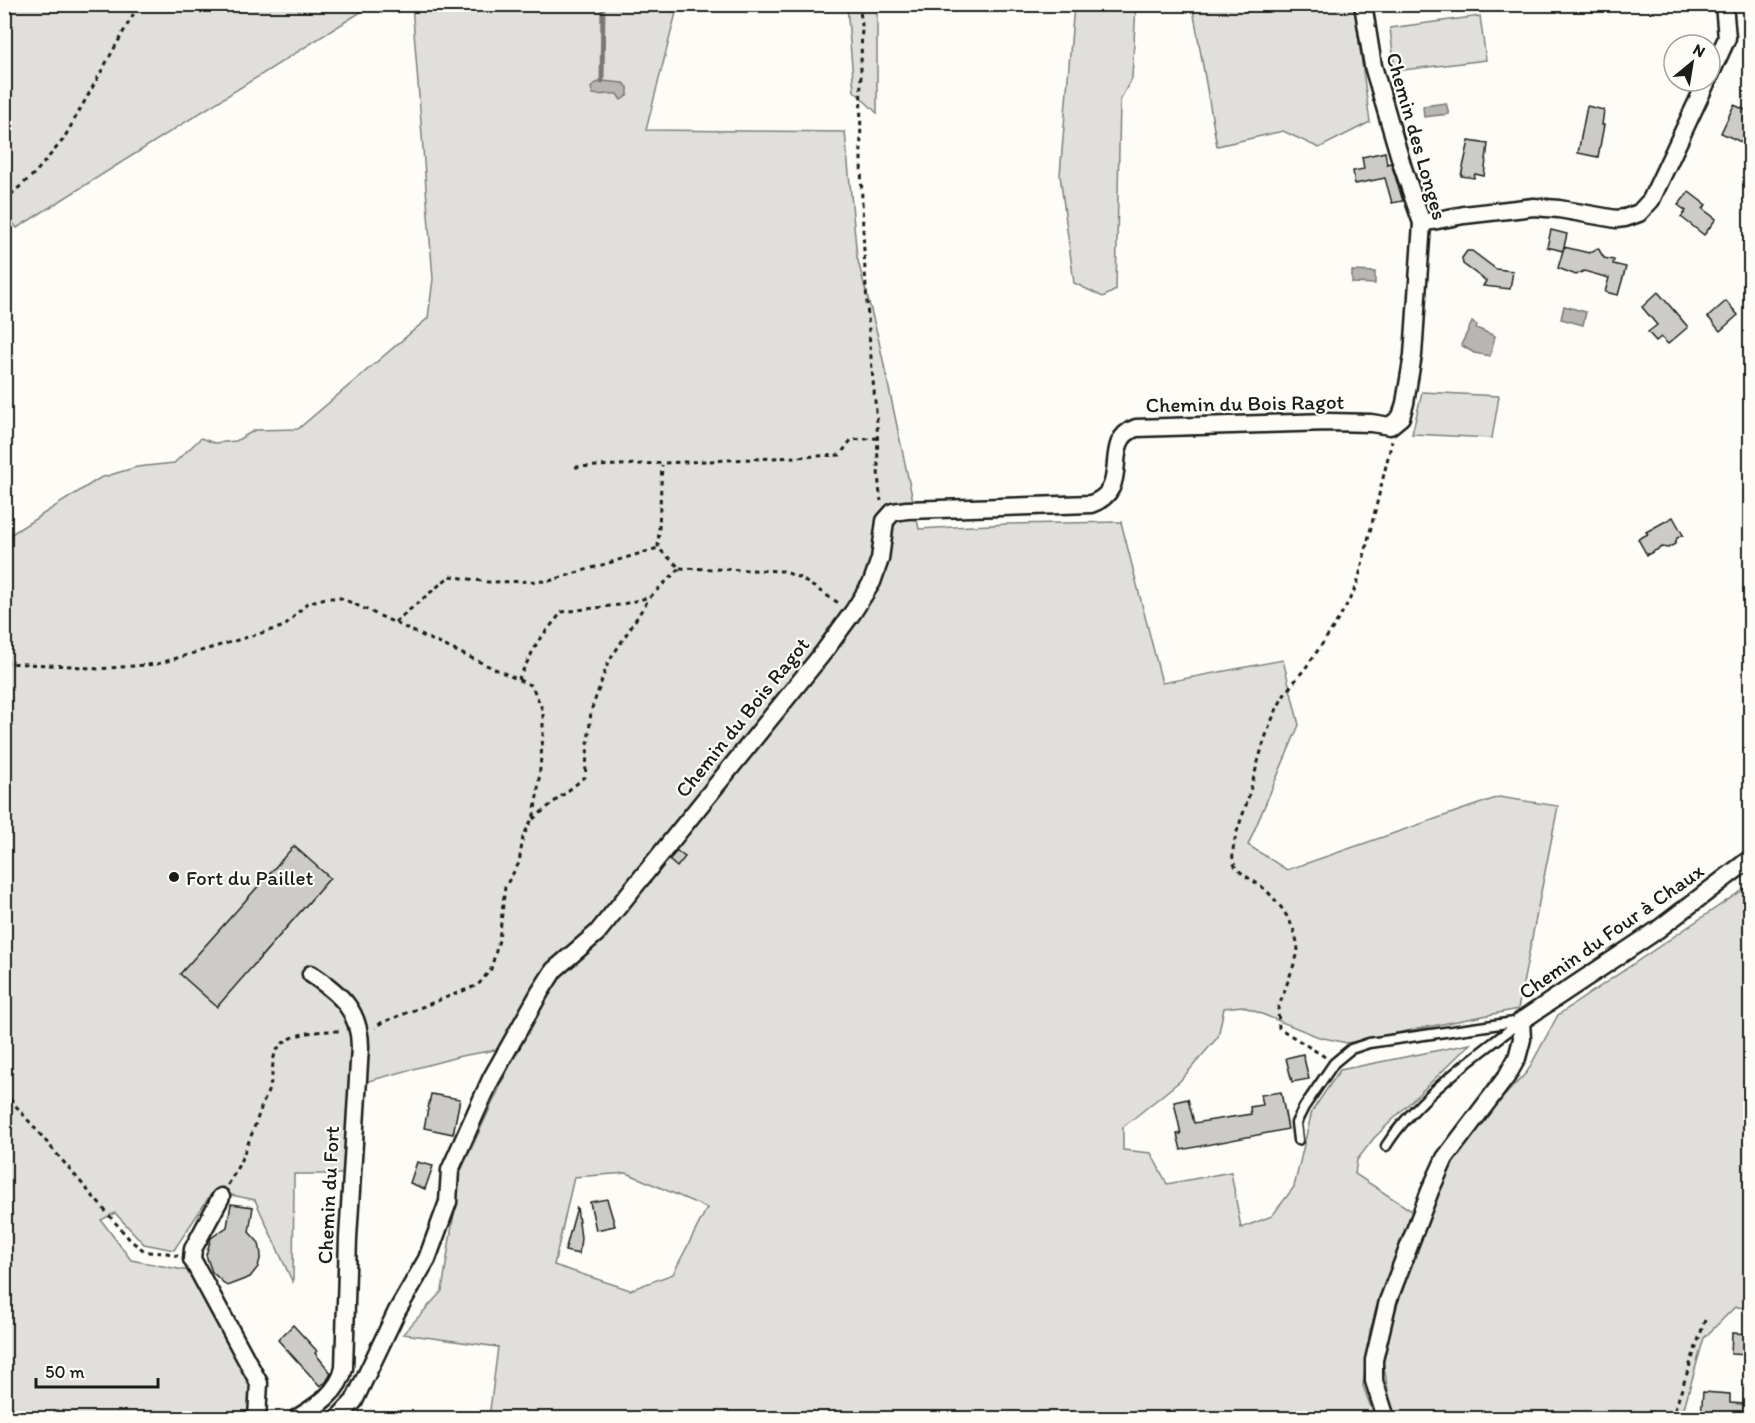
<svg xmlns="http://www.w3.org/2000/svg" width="1755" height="1423" font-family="Itim,sans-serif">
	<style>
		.green { fill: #e0dfdb; stroke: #7e7e7c; stroke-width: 1.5; fill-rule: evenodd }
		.water { fill: #b7b6b2; stroke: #797876; stroke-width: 1.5 }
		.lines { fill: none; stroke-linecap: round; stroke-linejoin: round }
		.stream { stroke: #797876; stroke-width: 5 }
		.building { fill: #cccbc8; stroke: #1c1c1c; stroke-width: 1.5 }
		.lane-casing { stroke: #1c1c1c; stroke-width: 13 }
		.street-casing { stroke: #1c1c1c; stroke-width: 21 }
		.path { stroke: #1c1c1c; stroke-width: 3; stroke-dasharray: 4.5 4.5; stroke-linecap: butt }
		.lane { stroke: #fdfcf7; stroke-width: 8 }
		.street { stroke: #fdfcf7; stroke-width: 16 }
		.poi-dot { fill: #1c1c1c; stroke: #fdfcf7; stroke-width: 2 }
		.labels { text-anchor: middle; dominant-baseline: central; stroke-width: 4.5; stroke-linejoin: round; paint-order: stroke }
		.street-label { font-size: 21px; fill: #1c1c1c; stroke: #fdfcf7 }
		.poi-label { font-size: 21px; fill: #1c1c1c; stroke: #fdfcf7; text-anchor: start }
	</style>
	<rect width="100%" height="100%" fill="#fdfcf7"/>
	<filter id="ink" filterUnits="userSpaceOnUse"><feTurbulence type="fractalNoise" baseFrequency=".0167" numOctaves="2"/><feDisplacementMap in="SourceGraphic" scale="12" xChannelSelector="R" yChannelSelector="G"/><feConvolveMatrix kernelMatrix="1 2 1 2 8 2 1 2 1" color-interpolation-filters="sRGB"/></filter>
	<g filter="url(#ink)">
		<!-- green -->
		<g class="green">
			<polygon points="4,5 5,4 372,5 17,228 5,213"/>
			<path d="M 412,5 L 678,5 L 646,130 L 845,132 L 857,257 L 878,337 L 919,529 L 1008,524 L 1121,522 L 1162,683 L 1283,660 L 1299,725 L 1248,845 L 1287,870 L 1499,797 L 1558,806 L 1518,1009 L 1347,1043 L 1319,1037 L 1242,1006 L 1224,1008 L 1218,1037 L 1180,1081 L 1123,1127 L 1123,1150 L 1151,1153 L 1167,1184 L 1231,1172 L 1241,1228 L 1272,1216 L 1294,1187 L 1312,1111 L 1340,1070 L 1470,1044 L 1374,1138 L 1357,1160 L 1355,1174 L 1412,1211 L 1370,1330 L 1363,1386 L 1375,1418 L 489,1418 L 498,1347 L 403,1334 L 442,1291 L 460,1173 L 519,1046 L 461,1056 L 350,1086 L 346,1174 L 294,1174 L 293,1283 L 255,1200 L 213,1191 L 174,1250 L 144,1244 L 115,1213 L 101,1220 L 131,1260 L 189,1271 L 252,1383 L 248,1418 L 5,1418 L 5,538 L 100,478 L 137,467 L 174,463 L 201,438 L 214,443 L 236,441 L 255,430 L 298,429 L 428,318 L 433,279 ZM 627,1173 L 707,1208 L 673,1274 L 630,1290 L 554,1265 L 574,1177 Z"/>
			<polygon points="847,5 877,5 877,113 854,91"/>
			<polygon points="1074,5 1136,5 1132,78 1120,100 1116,290 1103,297 1074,283 1060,175"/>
			<polygon points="1184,5 1354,5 1370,122 1319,148 1283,131 1217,146 1193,9"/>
			<polygon points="1480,16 1486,60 1395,71 1390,28"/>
			<polygon points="1422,392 1499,396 1492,438 1412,434"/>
			<polygon points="1750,885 1750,1308 1735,1307 1704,1338 1681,1418 1396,1418 1390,1401 1383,1362 1395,1311 1446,1172 1485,1116 1527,1072 1558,1015"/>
		</g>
		<!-- water -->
		<g class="water">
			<path d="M 602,81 L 623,83 L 628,87 L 628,95 L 621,100 L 617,94 C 608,93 601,96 593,94 L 591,88 L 594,84 Z"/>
			<polygon points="1446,103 1449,114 1424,117 1423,106"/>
			<polygon points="1352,271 1375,272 1375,284 1352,283"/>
			<polygon points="1564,306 1586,312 1583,325 1561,319"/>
			<polygon points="1472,322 1477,325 1476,328 1495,336 1490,356 1474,353 1461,345"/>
		</g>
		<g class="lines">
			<!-- stream -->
			<polyline class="stream" points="602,81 603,4"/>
		</g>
		<!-- building -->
		<g class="building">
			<polygon points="1734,105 1750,112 1750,120 1741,142 1721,133"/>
			<polygon points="1587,106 1604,110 1602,125 1604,125 1598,157 1578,153"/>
			<polygon points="1469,141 1488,144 1484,176 1475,174 1474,178 1461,176"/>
			<polygon points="1385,152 1387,164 1391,163 1403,201 1392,203 1385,178 1355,184 1353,171 1364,169 1362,157"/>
			<polygon points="1689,192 1706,205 1703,209 1716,219 1704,235 1681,217 1686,211 1678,205"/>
			<polygon points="1551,230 1567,234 1563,251 1547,247"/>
			<polygon points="1564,247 1589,253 1598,248 1604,258 1614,260 1613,264 1626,267 1618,295 1605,292 1609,278 1584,271 1576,275 1558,268"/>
			<polygon points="1467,251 1472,251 1496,269 1513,271 1510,289 1483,286 1486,281 1463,264 1462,258"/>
			<polygon points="1658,292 1688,327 1668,344 1661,337 1656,341 1648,332 1657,325 1642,307"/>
			<polygon points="1726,301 1738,315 1720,331 1708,317"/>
			<polygon points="1673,517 1683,535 1677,538 1675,544 1668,548 1662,547 1647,555 1638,539 1648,534 1646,532"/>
			<polygon points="294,846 330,878 217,1007 180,974"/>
			<polygon points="677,851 685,857 677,867 669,860"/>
			<polygon points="1303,1054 1309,1079 1292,1082 1286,1058"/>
			<polygon points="1281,1092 1288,1129 1181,1150 1177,1134 1181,1134 1174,1102 1188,1099 1194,1123 1251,1114 1250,1107 1263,1105 1261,1095"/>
			<polygon points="431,1094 460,1099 453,1134 424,1128"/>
			<polygon points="417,1162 433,1166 425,1189 410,1183"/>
			<polygon points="607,1199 615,1226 596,1230 590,1202"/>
			<polygon points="231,1204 253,1207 249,1232 259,1243 261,1255 258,1267 250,1277 227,1286 212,1272 206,1255 211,1238 227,1227"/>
			<polygon points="577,1207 581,1238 579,1254 565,1251"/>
			<polygon points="293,1325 317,1351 315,1353 331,1373 326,1382 320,1386 278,1340"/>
			<polygon points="1732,1333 1750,1334 1750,1355 1731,1354"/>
			<polygon points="1703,1392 1730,1394 1730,1403 1744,1404 1743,1419 1701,1416"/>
		</g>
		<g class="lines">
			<defs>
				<g id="lane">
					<polyline points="1298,1140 1296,1123 1304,1107 1334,1063 1351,1049 1369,1043 1521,1021"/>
					<path d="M 1386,1146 C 1417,1097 1475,1057 1520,1022"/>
				</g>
				<g id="street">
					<polyline points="1710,75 1727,38 1724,4"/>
					<polyline points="1422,223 1464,215 1534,207 1559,209 1616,219 1625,218 1639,213 1651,200 1707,81"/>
					<polyline points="221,1197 193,1249 192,1259 259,1383 257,1418"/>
					<path d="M 297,1418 C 317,1406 339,1392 344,1368 L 348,1238 L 360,1047 C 360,1010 339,993 311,974"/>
					<path d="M 338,1418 L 354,1401 L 397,1311 L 427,1259 L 448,1202 L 450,1170 L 491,1079 L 540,992 L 554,970 L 597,933 L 823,653 L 853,612 L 872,582 L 880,559 L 885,521 L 893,512 L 907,510 L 1091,504 C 1134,489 1099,441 1136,428 L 1329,422 L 1371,423 L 1390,426 L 1401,417 L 1405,403 L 1413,355 L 1422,223 L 1403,168 L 1373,66 L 1363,4"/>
					<polyline points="1386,1418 1374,1381 1374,1360 1388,1301 1430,1191 1445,1158 1507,1076 1517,1058 1522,1039 1521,1021 1656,931 1750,859"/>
				</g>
			</defs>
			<!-- lane casing -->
			<use href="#lane" class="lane-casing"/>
			<!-- street casing -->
			<use href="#street" class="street-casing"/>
			<!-- path -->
			<g class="path">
				<path d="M 859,4 L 862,25 C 858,154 863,283 876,411 C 879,441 876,471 881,501"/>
				<polyline points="4,201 35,173 63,140 139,4"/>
				<polyline points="575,467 840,455 851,440 878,438"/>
				<polyline points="680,568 783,571 800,578 840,604"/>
				<polyline points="395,622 450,576 488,582 549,581 658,548"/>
				<polyline points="4,663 71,666 98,669 157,664 285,626 307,603 326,598 341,598 532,686 543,711 543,735 538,790 534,815 523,837 519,863 505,887 499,940 491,969 478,985 381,1023 375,1028"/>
				<polyline points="518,680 538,641 562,612 619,605 650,597 680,568 658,548 662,465"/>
				<polyline points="533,819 585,777 591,711 608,663 650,597"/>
				<path d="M 1325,1057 L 1279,1028 L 1278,1009 L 1298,953 C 1298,928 1281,903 1262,887 C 1254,880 1234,872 1233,860 C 1231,842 1242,819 1247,802 C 1257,768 1264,731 1282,699 C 1289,686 1301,675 1309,663 C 1327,637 1347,609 1358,581 L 1392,441"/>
				<polyline points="4,1092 131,1241 146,1252 167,1253 178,1256"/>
				<path d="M 228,1185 C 242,1161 252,1135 261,1108 C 264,1100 269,1091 271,1082 C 274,1067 270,1054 283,1043 C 299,1031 323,1031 342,1031"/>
				<polyline points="1672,1418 1705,1320"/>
			</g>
			<!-- lane -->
			<use href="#lane" class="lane"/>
			<!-- street -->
			<use href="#street" class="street"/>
		</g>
	</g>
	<!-- markers -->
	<circle class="poi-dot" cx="174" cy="877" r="6"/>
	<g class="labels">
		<!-- street labels -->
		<g class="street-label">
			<text transform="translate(1417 136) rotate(74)">Chemin des Longes</text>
			<text transform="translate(1245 403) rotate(-1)">Chemin du Bois Ragot</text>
			<text transform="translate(742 717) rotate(-51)">Chemin du Bois Ragot</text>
			<text transform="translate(1611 931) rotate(-35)">Chemin du Four à Chaux</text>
			<text transform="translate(328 1195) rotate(-87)">Chemin du Fort</text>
		</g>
		<!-- poi labels -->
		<g class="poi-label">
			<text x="186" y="877">Fort du Paillet</text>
		</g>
	</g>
	<!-- margin -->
	<rect width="1755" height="1423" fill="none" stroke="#fdfcf7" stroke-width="24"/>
	<rect x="12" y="12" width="1731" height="1399" fill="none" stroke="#1c1c1c" stroke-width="2" filter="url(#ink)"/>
	<!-- north arrow -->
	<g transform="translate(1692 63) rotate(30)"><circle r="28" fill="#fdfcf7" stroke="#a3a29f" stroke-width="1.5"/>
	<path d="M0-4.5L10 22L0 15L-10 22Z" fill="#1c1c1c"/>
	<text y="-9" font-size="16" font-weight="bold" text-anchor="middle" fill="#1c1c1c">N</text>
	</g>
	<!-- scale -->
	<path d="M36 1378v9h122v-9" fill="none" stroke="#1c1c1c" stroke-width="3"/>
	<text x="45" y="1378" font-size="18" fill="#1c1c1c" stroke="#fdfcf7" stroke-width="4.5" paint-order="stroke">50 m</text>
</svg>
